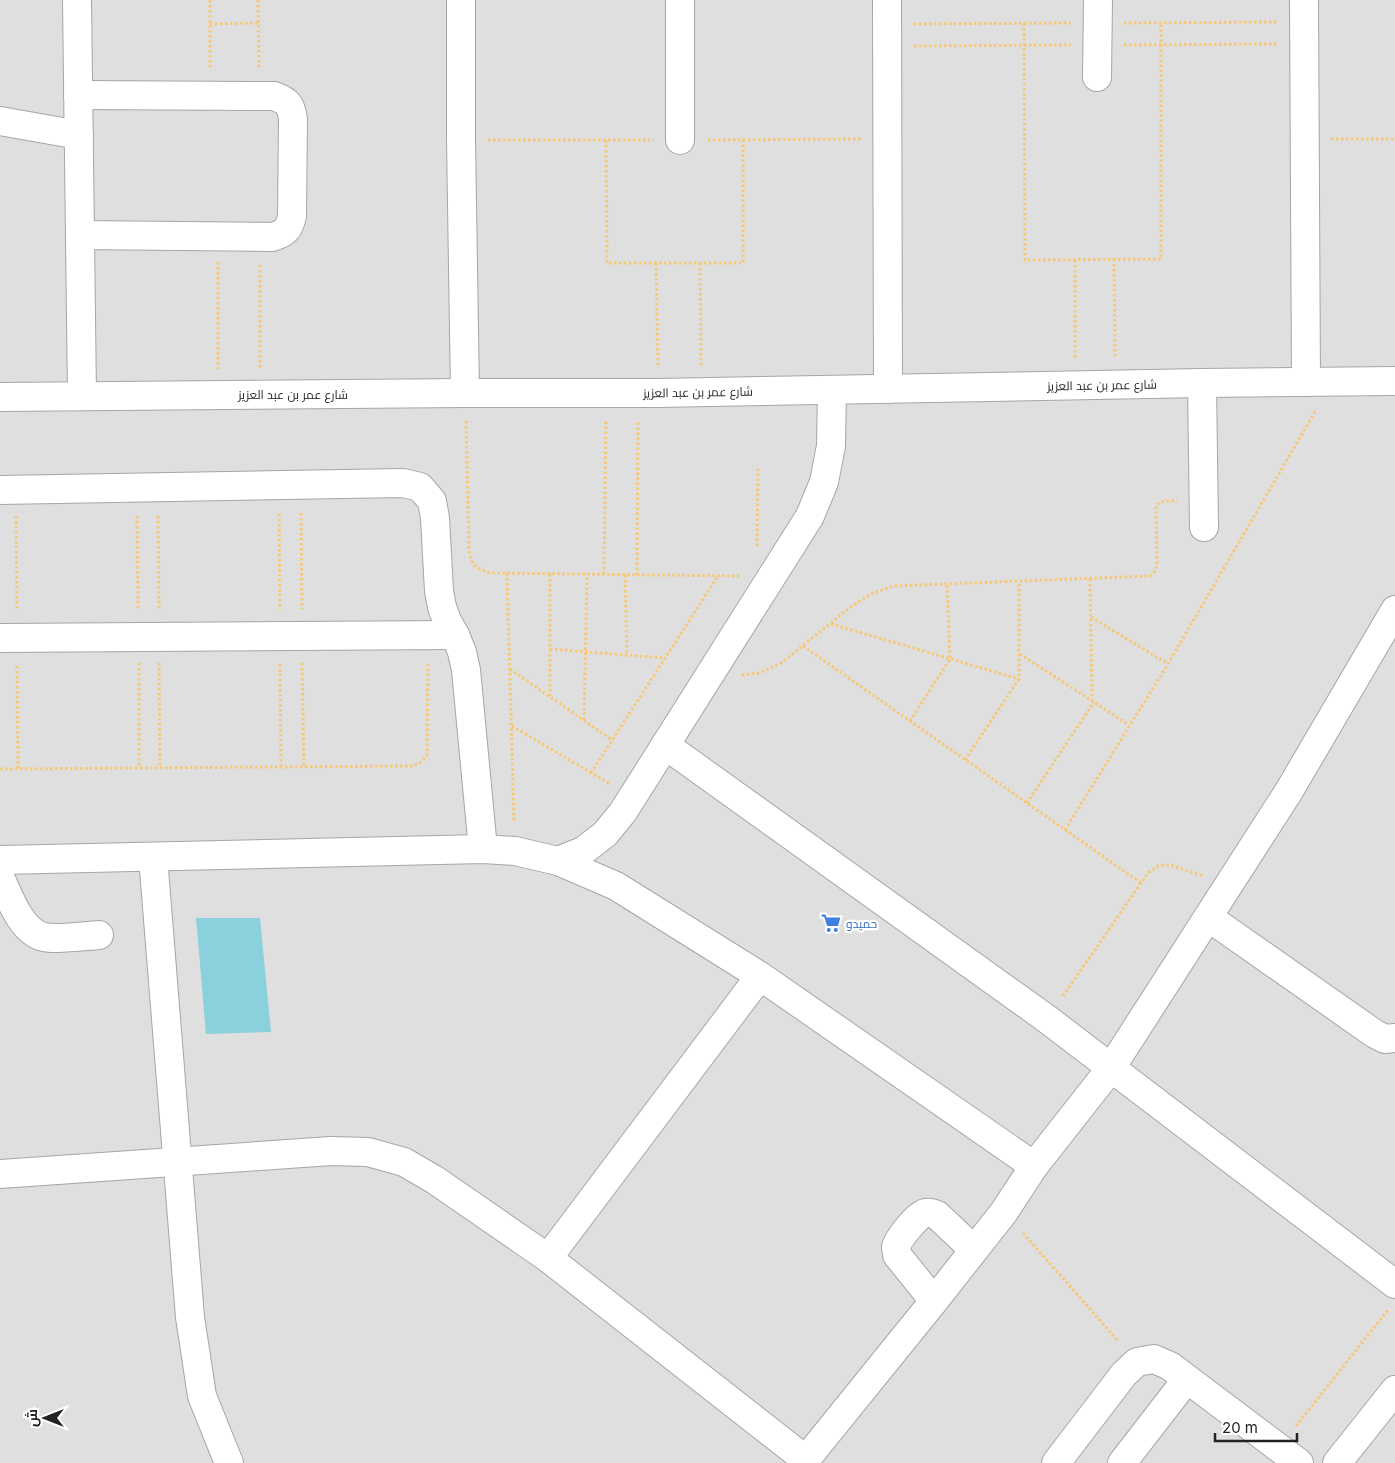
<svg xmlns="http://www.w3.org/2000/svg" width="1395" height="1463" font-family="Inter,Cairo,sans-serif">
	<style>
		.residential { fill: #e0dfdf }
		.pitch { fill: #8ad1dd }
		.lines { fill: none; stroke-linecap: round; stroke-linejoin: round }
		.minor-casing { stroke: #a6a6a6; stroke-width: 30 }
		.path { stroke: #f6c876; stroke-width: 3; stroke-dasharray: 2.5 2.5; stroke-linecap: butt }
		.minor { stroke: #fff; stroke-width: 28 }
		.labels { text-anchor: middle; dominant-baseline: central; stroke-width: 4.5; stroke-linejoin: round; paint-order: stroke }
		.street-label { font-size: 12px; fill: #222; stroke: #fff }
		.shop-label { font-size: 12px; fill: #366cbe; stroke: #fff; text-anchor: start }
	</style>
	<rect width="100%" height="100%" fill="#f0f2e9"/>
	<!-- residential -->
	<rect class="residential" x="0" y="0" width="1395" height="1463"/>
	<!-- pitch -->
	<polygon class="pitch" points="196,918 260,918 271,1032 206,1034"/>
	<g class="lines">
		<defs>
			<g id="minor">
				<polyline points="77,0 82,396"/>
				<polyline points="461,0 461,140 465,393"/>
				<polyline points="680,0 680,140"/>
				<polyline points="887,0 888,389"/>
				<polyline points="1304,0 1306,382"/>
				<polyline points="1097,77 1098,0"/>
				<path d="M 78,95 L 274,96 C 288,101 291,105 293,119 L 292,216 C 289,229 286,233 272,237 L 80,235"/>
				<polyline points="0,121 79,135"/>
				<polyline points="1202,383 1204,527"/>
				<polyline points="0,397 465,393 658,393 1202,383 1395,381"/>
				<polyline points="0,490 403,483 420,487 432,501 435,518 439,591 442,607 447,621 455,635 462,652 466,670 483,849"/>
				<polyline points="0,638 455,635"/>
				<polyline points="665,745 1047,1019 1395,1284"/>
				<polyline points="153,857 190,1317 202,1396 229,1463"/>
				<polyline points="0,860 483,849 515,851 558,861 616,886 760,976 1034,1166"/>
				<polyline points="558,861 583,851 605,834 623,812 810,516 824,482 831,446 832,390"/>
				<path d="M 0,877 C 9,896 21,932 44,937 C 58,940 84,936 99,935"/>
				<polyline points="1208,917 1375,1034 1385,1039 1395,1038"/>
				<polyline points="0,1174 331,1151 368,1152 404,1162 435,1180 548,1258 806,1460"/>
				<polyline points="548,1258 760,976"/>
				<path d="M 934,1301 L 897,1255 C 897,1253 896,1249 896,1247 C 898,1239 917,1215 925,1213 C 930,1212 933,1213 937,1215 L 973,1249"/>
				<polyline points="803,1463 934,1301 1004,1212 1034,1166 1111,1068 1289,791 1395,610"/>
				<polyline points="1056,1463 1124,1374 1137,1362 1154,1359 1170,1366 1299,1463"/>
				<polyline points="1122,1463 1187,1379"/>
				<polyline points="1337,1463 1395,1390"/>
			</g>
		</defs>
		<!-- minor casing -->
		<use href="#minor" class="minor-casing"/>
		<!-- path -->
		<g class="path">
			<polyline points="210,0 210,68"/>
			<polyline points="258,0 259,68"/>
			<polyline points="1024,23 1025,260 1161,259 1161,23"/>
			<polyline points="1124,23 1278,22"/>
			<polyline points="210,24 258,23"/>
			<polyline points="914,24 1071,23"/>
			<polyline points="1124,45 1278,44"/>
			<polyline points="914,46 1071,45"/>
			<polyline points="1331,139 1395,139"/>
			<polyline points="488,140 654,140"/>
			<polyline points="606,140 607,263 743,263 743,140"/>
			<polyline points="708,140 861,139"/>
			<polyline points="1114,259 1115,356"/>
			<polyline points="1075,260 1075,359"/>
			<polyline points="218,262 218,369"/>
			<polyline points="656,263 658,365"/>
			<polyline points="700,263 701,365"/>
			<polyline points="260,265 260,368"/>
			<path d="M 466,421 L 469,547 C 471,565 474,568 491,573 L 740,576"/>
			<polyline points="301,513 302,609"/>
			<polyline points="279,514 280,610"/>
			<polyline points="16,516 17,610"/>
			<polyline points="137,516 138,610"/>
			<polyline points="158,516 159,609"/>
			<polyline points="757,546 758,467"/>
			<polyline points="507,573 514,823"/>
			<polyline points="550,574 550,696"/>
			<polyline points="604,574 606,419"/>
			<polyline points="625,575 627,655"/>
			<polyline points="637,575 638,421"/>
			<polyline points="1090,579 1092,700"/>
			<polyline points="1091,617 1168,664"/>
			<polyline points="831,624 1019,679"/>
			<polyline points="803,646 1141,883"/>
			<polyline points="550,649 665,658"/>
			<polyline points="1020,654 1129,725"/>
			<polyline points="139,663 139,768"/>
			<polyline points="159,663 160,768"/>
			<polyline points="302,663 304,767"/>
			<polyline points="280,664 281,767"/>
			<polyline points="17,666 18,769"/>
			<polyline points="510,669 612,740"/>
			<path d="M 742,675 L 759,673 L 780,664 L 852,606 L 871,594 L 893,586 L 1150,576 L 1155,571 L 1157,564 L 1156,505 C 1162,500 1170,501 1177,501"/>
			<polyline points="584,720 587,574"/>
			<polyline points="910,721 950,659 947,584"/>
			<polyline points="512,726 610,784"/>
			<polyline points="965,760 1019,679 1019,582"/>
			<polyline points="0,769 412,766 421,762 427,755 428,664"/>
			<polyline points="591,773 718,576"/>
			<polyline points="1027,803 1094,702"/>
			<polyline points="1065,830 1168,664 1316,410"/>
			<polyline points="1063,996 1148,873 1158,866 1170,865 1203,876"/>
			<polyline points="1023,1233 1118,1341"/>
			<polyline points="1296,1426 1388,1310"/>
		</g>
		<!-- minor -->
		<use href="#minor" class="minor"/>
	</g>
	<!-- icons -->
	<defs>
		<symbol id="supermarket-bare" viewBox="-9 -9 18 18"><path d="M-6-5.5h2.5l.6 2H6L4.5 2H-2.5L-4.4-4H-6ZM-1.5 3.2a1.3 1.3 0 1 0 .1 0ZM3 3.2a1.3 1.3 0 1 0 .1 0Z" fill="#3f7fe0" stroke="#fff" stroke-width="2.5" paint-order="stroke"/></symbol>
	</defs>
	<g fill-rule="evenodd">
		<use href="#supermarket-bare" x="817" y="909" width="28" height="28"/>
	</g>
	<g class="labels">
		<!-- street labels -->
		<g class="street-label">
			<text transform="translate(1102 385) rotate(-1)">شارع عمر بن عبد العزيز</text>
			<text transform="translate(698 392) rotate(-1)">شارع عمر بن عبد العزيز</text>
			<text x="293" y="394">شارع عمر بن عبد العزيز</text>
		</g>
		<!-- shop labels -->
		<g class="shop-label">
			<text x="846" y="923">حميدو</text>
		</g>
	</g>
	<!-- north arrow -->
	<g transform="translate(45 1418) rotate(270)" stroke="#ffffff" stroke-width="4" paint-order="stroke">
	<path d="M0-4L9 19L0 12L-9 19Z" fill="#222222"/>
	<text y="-8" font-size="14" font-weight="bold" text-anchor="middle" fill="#222222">ش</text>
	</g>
	<!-- scale -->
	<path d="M1215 1433v8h82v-8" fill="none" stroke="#222222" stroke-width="2.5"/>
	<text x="1222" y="1433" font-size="15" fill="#222222" stroke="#ffffff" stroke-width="4" paint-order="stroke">20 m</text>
</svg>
